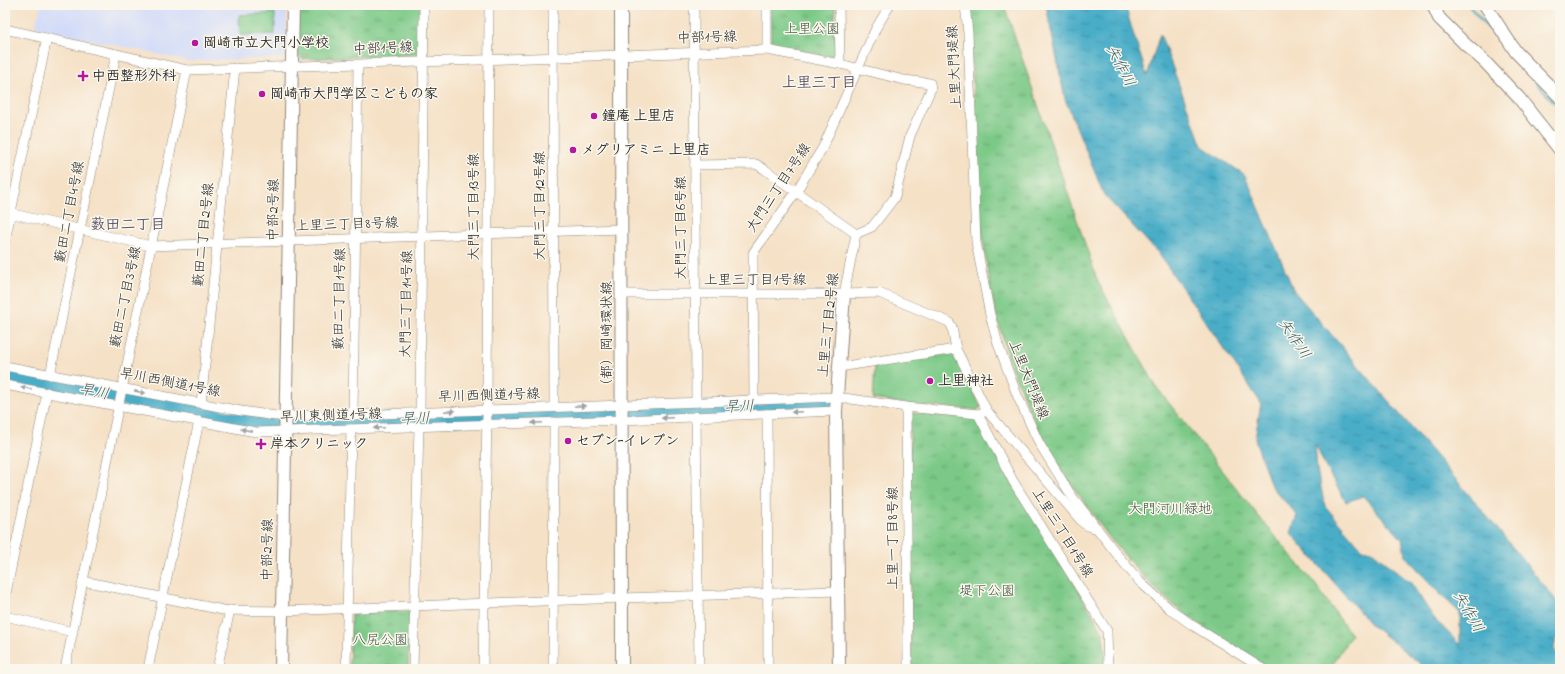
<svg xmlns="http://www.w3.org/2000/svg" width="1565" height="674" font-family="'Indie Flower','Klee One',sans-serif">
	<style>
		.built { fill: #d0daf9 }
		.grass { fill: #7cc987; stroke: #547a59 }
		.park { fill: url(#park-tufts); stroke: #547a59 }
		.water { fill: url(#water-ripples); stroke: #3a6c7a; fill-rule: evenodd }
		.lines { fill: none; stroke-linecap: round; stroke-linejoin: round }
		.stream { stroke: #48adc8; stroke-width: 2.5 }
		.river { stroke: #48adc8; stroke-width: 16 }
		.street-casing { stroke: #908678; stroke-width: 10 }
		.secondary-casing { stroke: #908678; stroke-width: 14 }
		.street { stroke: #fff; stroke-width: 9 }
		.secondary { stroke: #fff; stroke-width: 12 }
		.oneway { fill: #a0a0a0 }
		.poi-dot { fill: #b5179e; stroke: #fbf7ec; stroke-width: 1.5 }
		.labels { text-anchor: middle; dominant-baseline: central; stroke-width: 3; stroke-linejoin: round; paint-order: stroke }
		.park-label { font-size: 14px; fill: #435a47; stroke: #fbf7ec }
		.street-label { font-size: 14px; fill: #2b2b2b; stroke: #fbf7ec }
		.poi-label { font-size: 14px; font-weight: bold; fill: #2b2b2b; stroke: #fbf7ec; text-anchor: start }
		.water-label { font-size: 15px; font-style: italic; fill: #375f6a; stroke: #fbf7ec }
		.neighbourhood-label { font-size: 15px; font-weight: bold; fill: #5c566a; stroke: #fbf7ec }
	</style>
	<defs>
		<pattern id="park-tufts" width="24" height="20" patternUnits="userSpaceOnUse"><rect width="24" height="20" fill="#7cc987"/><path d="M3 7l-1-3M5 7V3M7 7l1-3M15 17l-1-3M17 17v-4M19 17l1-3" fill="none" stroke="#66a36f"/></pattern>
		<pattern id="water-ripples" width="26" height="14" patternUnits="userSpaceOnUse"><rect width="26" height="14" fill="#48adc8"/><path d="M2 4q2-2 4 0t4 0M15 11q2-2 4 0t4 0" fill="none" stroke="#3c8da3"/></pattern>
	</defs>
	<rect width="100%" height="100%" fill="#fbf7ec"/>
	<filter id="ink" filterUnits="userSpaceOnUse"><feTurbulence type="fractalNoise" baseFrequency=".025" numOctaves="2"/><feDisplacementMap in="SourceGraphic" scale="8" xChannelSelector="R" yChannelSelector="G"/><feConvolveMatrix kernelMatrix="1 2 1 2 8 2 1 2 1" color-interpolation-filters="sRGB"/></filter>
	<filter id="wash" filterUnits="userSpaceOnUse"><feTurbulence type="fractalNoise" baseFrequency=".012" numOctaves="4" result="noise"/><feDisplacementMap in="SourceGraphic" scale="16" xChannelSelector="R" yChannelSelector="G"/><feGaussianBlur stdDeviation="0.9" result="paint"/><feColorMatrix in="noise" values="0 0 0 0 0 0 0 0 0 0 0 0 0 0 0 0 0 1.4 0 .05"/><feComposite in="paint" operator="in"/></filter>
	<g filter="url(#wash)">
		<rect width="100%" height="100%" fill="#f5e1c6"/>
		<!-- built -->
		<polygon class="built" points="41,5 287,5 285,58 187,61 35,27"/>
		<!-- grass -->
		<g class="grass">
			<polygon points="275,13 275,34 240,35 239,15"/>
			<polygon points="950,352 955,357 981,407 978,410 913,405 873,399 875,364"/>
		</g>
		<!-- park -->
		<g class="park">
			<polygon points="298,5 420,5 419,52 418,54 302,59 297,54"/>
			<polygon points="770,5 835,5 836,55 833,57 772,45 771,43"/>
			<polygon points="969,5 1004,5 1098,282 1157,388 1256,513 1315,584 1351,635 1330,669 1268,669 1199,624 1174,606 1145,579 1109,537 1057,464 1041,436 1012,369 995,311 989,281 982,232 977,165"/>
			<polygon points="912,413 974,417 978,422 1103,632 1106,669 911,669 910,415"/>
			<polygon points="409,611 410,613 408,669 349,669 351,615 353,613"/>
		</g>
		<!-- water -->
		<path class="water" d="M 1046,5 L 1125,5 L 1133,33 L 1147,76 L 1160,34 L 1202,146 L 1245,175 L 1294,291 L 1477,504 L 1560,605 L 1560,636 L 1556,638 L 1554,649 L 1560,657 L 1560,669 L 1427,669 L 1371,625 L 1291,533 L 1297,515 L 1271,486 L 1255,439 L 1261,403 L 1159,254 L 1104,195 L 1065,99 ZM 1315,444 L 1326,468 L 1346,502 L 1363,496 L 1402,539 L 1405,555 L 1434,588 L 1460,613 L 1460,645 L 1434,618 L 1411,583 L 1372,551 L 1362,549 L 1325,506 L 1317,470 Z"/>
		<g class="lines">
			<!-- stream -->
			<g class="stream">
				<polyline points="1468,5 1508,50"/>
				<polyline points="1530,75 1560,109"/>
			</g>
			<!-- river -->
			<polyline class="river" points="5,375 246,422 274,424 597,414 829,404"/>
		</g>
	</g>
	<g filter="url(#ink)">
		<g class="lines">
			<defs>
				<g id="street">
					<polyline points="553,5 554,407"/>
					<polyline points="694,5 696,402"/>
					<polyline points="767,5 767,50"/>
					<polyline points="839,5 840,64"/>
					<polyline points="965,5 968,33 976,242 990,315 998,344 1017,395 1039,443 1071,495 1119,557 1140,582 1170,609 1192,625 1263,669"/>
					<polyline points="5,29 187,70 767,50 840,64 904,80 930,83 931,89 910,136 895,197 872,227 856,234"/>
					<polyline points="695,165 756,164 764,169 856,234"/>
					<polyline points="5,212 151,246 622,229"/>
					<polyline points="5,241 47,38"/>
					<polyline points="622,294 844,294 879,293 949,322 952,327 956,349 987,411 1083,523 1090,527 1097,528"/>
					<polyline points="844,294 856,234"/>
					<polyline points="5,366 241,411 276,416 353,415 837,397 906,407 978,414 987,411"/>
					<polyline points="839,367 956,349"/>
					<polyline points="50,375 116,54"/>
					<polyline points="5,385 256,432 622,420 836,411"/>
					<polyline points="754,400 753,253 796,192 823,147 876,28 890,5"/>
					<polyline points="201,404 235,68"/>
					<polyline points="906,407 908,669"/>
					<polyline points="420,412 424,5"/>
					<polyline points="767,414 768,669"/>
					<polyline points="978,414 1013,481 1107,631 1108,669"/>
					<polyline points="353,415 358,65"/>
					<polyline points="696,416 699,669"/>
					<polyline points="83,581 223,610 282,611 622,598 838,591"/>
					<polyline points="5,598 47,392"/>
					<polyline points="5,616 73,632"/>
					<polyline points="65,669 187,70"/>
					<polyline points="148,669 199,421"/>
					<polyline points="217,669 230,610"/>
					<polyline points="346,669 351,429"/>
					<polyline points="413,669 419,426"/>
					<polyline points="483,669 487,410 489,5"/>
					<polyline points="553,669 554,422"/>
				</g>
				<g id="secondary">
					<polyline points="621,5 622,669"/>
					<polyline points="1433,5 1439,18 1465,44 1484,61 1519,98 1560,150"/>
					<polyline points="1485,5 1516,52 1560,97"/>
					<polyline points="281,669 293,5"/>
					<polyline points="839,669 836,411 844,294"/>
				</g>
			</defs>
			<!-- street casing -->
			<use href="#street" class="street-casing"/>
			<!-- secondary casing -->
			<use href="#secondary" class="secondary-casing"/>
			<!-- street -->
			<use href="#street" class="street"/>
			<!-- secondary -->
			<use href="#secondary" class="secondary"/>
		</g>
		<!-- one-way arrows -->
		<defs><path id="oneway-solid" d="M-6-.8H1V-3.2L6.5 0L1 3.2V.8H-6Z"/></defs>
		<g class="oneway">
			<use href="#oneway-solid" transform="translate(26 388) rotate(-169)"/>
			<use href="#oneway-solid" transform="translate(140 392) rotate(11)"/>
			<use href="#oneway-solid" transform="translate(580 406) rotate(-2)"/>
			<use href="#oneway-solid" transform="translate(450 411) rotate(-2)"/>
			<use href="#oneway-solid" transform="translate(797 412) rotate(177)"/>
			<use href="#oneway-solid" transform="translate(667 418) rotate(177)"/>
			<use href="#oneway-solid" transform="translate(537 423) rotate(178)"/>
			<use href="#oneway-solid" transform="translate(379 428) rotate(178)"/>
			<use href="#oneway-solid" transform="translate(246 430) rotate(-169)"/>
		</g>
	</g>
	<!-- markers -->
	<g class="poi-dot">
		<circle cx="195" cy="43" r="4"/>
		<path d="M81 70h4v4h4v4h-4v4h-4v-4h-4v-4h4z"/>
		<circle cx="262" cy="94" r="4"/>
		<circle cx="594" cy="116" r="4"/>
		<circle cx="573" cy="150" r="4"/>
		<circle cx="930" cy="381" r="4"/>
		<circle cx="568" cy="441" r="4"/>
		<path d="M259 438h4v4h4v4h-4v4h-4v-4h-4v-4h4z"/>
	</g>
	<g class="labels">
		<!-- park labels -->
		<g class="park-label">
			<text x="812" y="29">上里公園</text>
			<text x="1170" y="509">大門河川緑地</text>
			<text x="987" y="591">堤下公園</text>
			<text x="380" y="640">八尻公園</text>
		</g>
		<!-- street labels -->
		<g class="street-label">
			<text transform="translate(707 38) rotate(-2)">中部1号線</text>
			<text transform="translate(383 49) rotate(-3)">中部1号線</text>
			<text transform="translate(955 67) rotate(-93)">上里大門堤線</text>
			<text transform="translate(779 188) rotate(-56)">大門三丁目7号線</text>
			<text transform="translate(540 206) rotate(-90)">大門三丁目12号線</text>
			<text transform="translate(474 207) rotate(-90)">大門三丁目13号線</text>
			<text transform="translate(274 210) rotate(-89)">中部2号線</text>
			<text transform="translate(70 212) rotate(-79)">藪田二丁目4号線</text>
			<text transform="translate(347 225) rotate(-2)">上里三丁目8号線</text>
			<text transform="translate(681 228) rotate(-90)">大門三丁目6号線</text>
			<text transform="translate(204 235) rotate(-84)">藪田二丁目2号線</text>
			<text x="755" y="280">上里三丁目1号線</text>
			<text transform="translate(126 297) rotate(-78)">藪田二丁目3号線</text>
			<text transform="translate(340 299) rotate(-89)">藪田二丁目1号線</text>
			<text transform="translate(407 304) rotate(-89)">大門三丁目14号線</text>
			<text transform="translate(829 325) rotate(-84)">上里三丁目2号線</text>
			<text transform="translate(607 337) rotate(-90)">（都）岡崎環状線</text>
			<text transform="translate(1028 380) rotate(68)">上里大門堤線</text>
			<text transform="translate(170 383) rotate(11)">早川西側道1号線</text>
			<text transform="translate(489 396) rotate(-2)">早川西側道1号線</text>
			<text transform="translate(331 416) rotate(-2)">早川東側道1号線</text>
			<text transform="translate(1062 533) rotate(58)">上里三丁目1号線</text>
			<text transform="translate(893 538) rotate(-90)">上里一丁目8号線</text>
			<text transform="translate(268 550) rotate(-89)">中部2号線</text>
		</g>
		<!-- poi labels -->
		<g class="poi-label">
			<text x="203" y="43">岡崎市立大門小学校</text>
			<text x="92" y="76">中西整形外科</text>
			<text x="270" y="94">岡崎市大門学区こどもの家</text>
			<text x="602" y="116">鐘庵 上里店</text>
			<text x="581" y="150">メグリアミニ 上里店</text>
			<text x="938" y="381">上里神社</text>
			<text x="576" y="441">セブン-イレブン</text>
			<text x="270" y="444">岸本クリニック</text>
		</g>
		<!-- water labels -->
		<g class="water-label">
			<text transform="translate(1120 66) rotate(62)">矢作川</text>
			<text transform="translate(1294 339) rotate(56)">矢作川</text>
			<text transform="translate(94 392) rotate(11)">早川</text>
			<text transform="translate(739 407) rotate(-2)">早川</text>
			<text transform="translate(415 419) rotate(-2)">早川</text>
			<text transform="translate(1468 612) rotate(60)">矢作川</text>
		</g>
		<!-- neighbourhood labels -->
		<g class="neighbourhood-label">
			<text x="819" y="83">上里三丁目</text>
			<text x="128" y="225">薮田二丁目</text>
		</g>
	</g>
	<!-- margin -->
	<rect width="1565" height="674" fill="none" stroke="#fbf7ec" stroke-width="20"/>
</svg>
